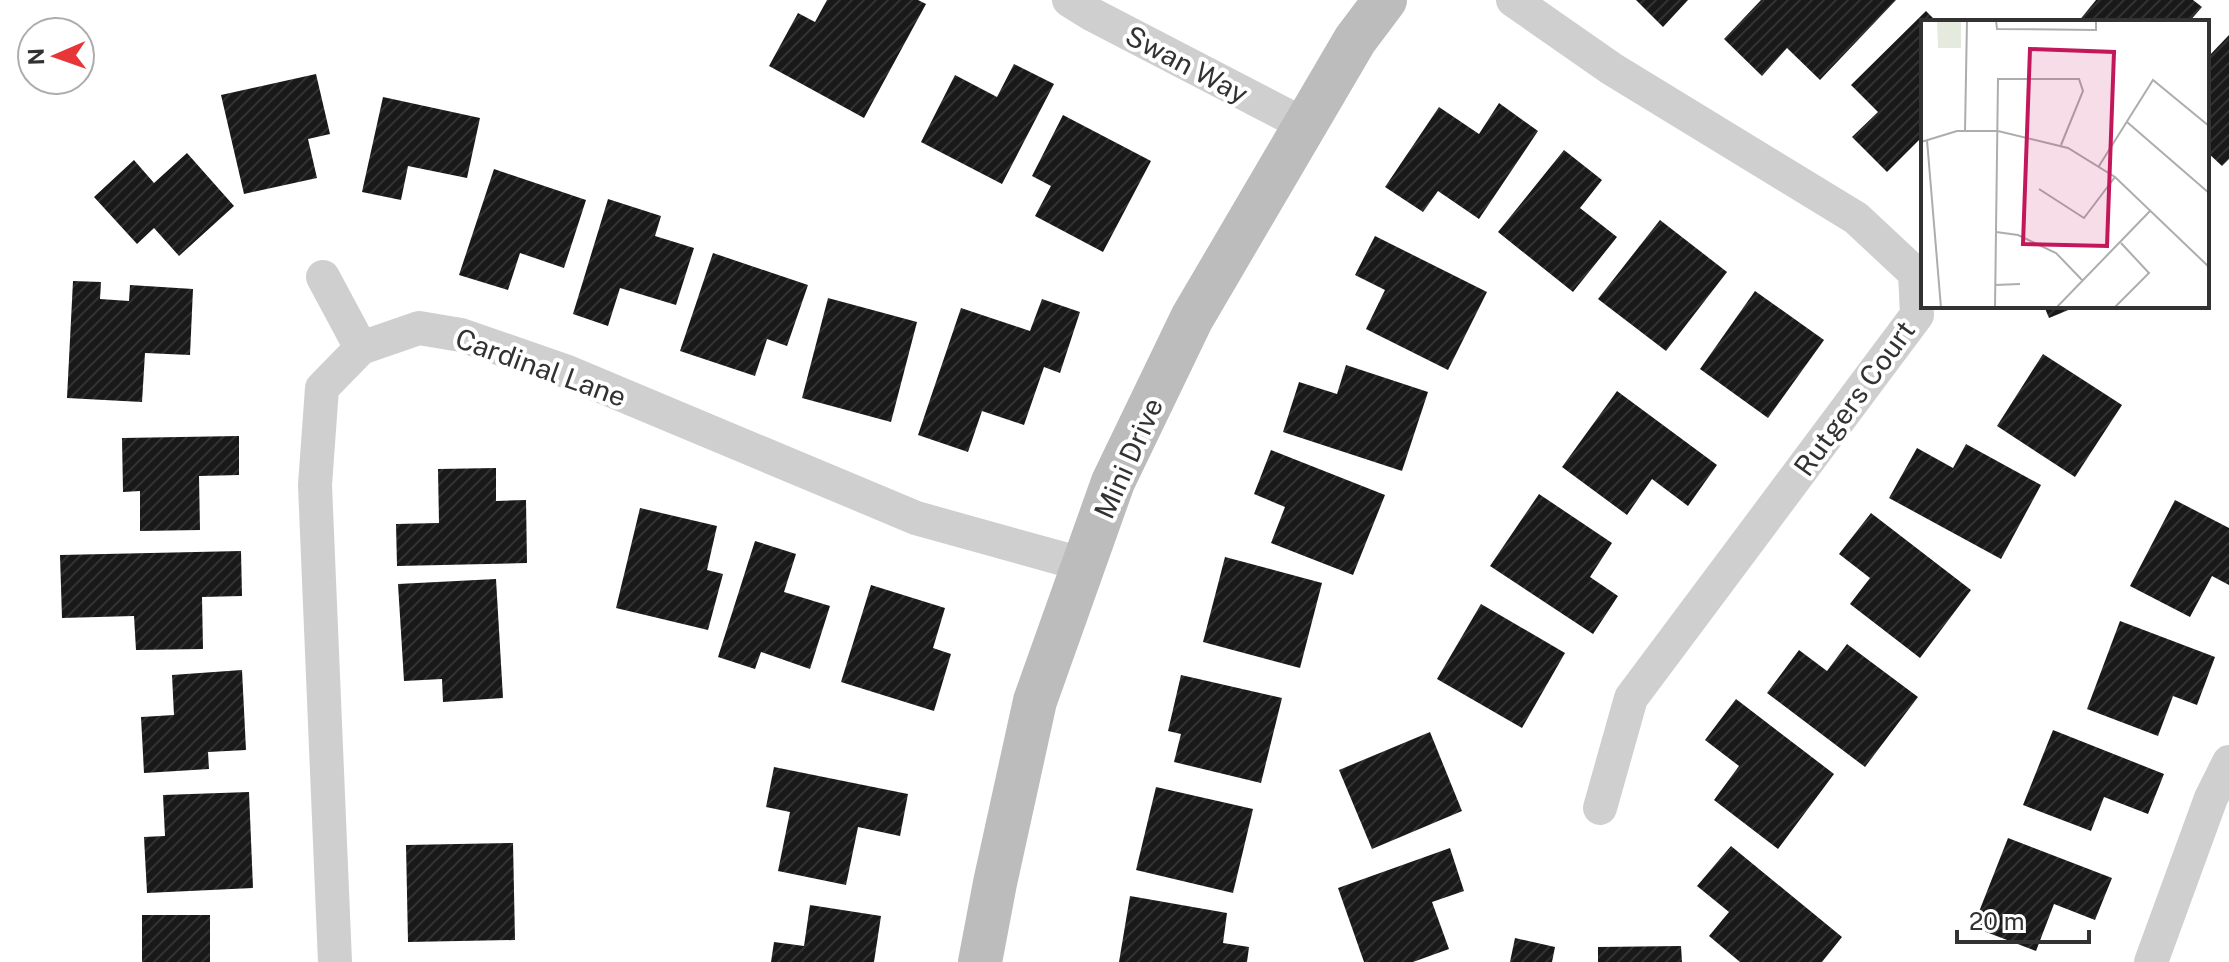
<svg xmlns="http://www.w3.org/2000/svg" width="2229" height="962" font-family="'Public Sans',sans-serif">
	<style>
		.building { fill: url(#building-hatch) }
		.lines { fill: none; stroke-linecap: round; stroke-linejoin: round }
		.street { stroke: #cfcfcf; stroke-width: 34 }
		.secondary { stroke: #bcbcbc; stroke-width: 44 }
		.labels { text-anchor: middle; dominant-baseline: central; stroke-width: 8; stroke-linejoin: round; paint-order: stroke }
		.street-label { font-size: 28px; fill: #323232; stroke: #fff }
		.inset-road { fill: none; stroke: #adadad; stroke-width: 2 }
		.view { fill: #c2185b; fill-opacity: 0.15; stroke: #c2185b; stroke-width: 4 }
		.inset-edge { fill: none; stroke: #323232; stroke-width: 4 }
	</style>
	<defs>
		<pattern id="building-hatch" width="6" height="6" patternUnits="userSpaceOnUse" patternTransform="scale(2)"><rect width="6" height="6" fill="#191919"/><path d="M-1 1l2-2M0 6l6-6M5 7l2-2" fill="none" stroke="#323232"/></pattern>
	</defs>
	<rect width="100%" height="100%" fill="#fff"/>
	<!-- building -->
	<g class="building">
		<polygon points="827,0 918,0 926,4 864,118 769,66 798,13 815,22"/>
		<polygon points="1636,0 1688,0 1663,27"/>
		<polygon points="1761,0 1896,0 1820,80 1787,48 1762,76 1724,39"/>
		<polygon points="2096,0 2193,0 2202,7 2189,22 2078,22"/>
		<polygon points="1926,11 1937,22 1923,22 1923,136 1887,172 1852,137 1878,112 1851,85"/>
		<polygon points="2229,35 2229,159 2222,166 2207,152 2207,58"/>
		<polygon points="1014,64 1054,84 1002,184 921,142 955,75 997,97"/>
		<polygon points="316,74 330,134 308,139 317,178 244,194 221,95"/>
		<polygon points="383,97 480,118 467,178 408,166 401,200 362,192"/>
		<polygon points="1499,103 1538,131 1479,219 1438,191 1423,212 1385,187 1439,107 1479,134"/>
		<polygon points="1063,115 1151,161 1103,252 1035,216 1051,186 1032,176"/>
		<polygon points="1564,150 1602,180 1580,208 1617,237 1573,292 1498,232"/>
		<polygon points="187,153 234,206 179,256 154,228 137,244 94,197 134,160 154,183"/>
		<polygon points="494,169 586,200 564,268 520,253 508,290 459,275"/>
		<polygon points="608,199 661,216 655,236 694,248 676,305 620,288 608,326 573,314"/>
		<polygon points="1660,220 1727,272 1666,351 1598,299"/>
		<polygon points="1375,236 1487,292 1448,370 1366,329 1385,290 1355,275"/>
		<polygon points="713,253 808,285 787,346 767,339 755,376 680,351"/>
		<polygon points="73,281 101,282 100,299 129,301 130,285 193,289 190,355 145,353 142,402 67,398"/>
		<polygon points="1755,291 1824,340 1768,418 1700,369"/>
		<polygon points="828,298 917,322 891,422 802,398"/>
		<polygon points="1042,299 1080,312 1060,373 1044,367 1024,425 982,411 968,452 918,435 961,308 1030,331"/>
		<polygon points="2044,306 2078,306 2049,318"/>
		<polygon points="2043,354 2122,405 2075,477 1997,426"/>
		<polygon points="1346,365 1428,392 1402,471 1283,432 1299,382 1337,394"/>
		<polygon points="1617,391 1717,465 1688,506 1652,479 1627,515 1562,467"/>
		<polygon points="239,436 239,475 199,476 200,530 140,531 140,491 123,492 122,438"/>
		<polygon points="1966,444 2041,485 2001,559 1889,498 1917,448 1953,468"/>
		<polygon points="1271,450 1385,495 1353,575 1271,543 1285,507 1254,494"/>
		<polygon points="496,468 496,501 526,500 527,563 397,566 396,524 439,523 438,469"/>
		<polygon points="1539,494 1612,543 1590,577 1618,596 1593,634 1490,566"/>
		<polygon points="2175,500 2229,528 2229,585 2212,576 2190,617 2130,586"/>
		<polygon points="640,508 717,526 707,570 723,574 708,630 616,608"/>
		<polygon points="1871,513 1971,590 1920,658 1850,604 1870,578 1839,554"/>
		<polygon points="755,541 796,554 784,592 830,606 810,669 761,652 755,669 718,657"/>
		<polygon points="241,551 242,596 202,597 203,649 136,650 134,616 62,618 60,555"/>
		<polygon points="1225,557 1322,583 1300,668 1203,642"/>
		<polygon points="496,579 503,698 443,702 442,679 404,681 398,584"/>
		<polygon points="871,585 945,608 933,648 951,654 934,711 841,682"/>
		<polygon points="1481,604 1565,653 1522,728 1437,679"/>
		<polygon points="2120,621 2215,657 2197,705 2173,696 2158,736 2087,709"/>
		<polygon points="1847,644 1918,697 1865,767 1767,693 1799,650 1827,671"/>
		<polygon points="242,670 246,750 208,752 209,769 144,773 141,717 174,715 172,675"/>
		<polygon points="1181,675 1282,698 1261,783 1174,762 1181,734 1168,731"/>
		<polygon points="1736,699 1834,774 1778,849 1714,800 1739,766 1705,740"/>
		<polygon points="2053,730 2164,774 2148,814 2104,797 2091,831 2023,805"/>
		<polygon points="1430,732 1462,811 1372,849 1339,770"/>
		<polygon points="774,767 908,794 900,836 858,827 846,885 778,871 790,812 766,807"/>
		<polygon points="1156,787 1253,809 1233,893 1136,870"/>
		<polygon points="249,792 253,888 147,893 144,837 165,836 163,795"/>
		<polygon points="2008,838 2112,878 2095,920 2054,904 2036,951 1973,927"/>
		<polygon points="513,843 515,940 408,942 406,845"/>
		<polygon points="1731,846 1842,937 1822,962 1740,962 1709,936 1729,912 1697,886"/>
		<polygon points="1450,848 1464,891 1432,902 1449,949 1413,962 1364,962 1338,888"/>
		<polygon points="1130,896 1227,913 1223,943 1249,947 1247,962 1119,962"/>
		<polygon points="810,905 881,916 874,962 771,962 774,942 804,946"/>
		<rect x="142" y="915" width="68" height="47"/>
		<polygon points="1515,938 1555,947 1552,962 1510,962"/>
		<polygon points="1681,946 1682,962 1598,962 1598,947"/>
	</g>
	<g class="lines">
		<!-- street -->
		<g class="street">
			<polyline points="1069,0 1093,15 1305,125"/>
			<polyline points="1513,0 1612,69 1856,218 1915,273 1917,315 1631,698 1600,808"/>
			<polyline points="323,277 361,348"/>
			<polyline points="335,962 315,485 322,388 361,348 419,328 461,335 565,371 916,518 1085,565"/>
			<polyline points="2151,962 2211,798 2229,762"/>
		</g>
		<!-- secondary -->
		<polyline class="secondary" points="980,962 995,883 1035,701 1113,482 1192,318 1355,40 1385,0"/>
	</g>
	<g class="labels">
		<!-- street labels -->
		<g class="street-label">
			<text transform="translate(1187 64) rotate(28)">Swan Way</text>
			<text transform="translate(541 367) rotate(20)">Cardinal Lane</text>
			<text transform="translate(1854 398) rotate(-54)">Rutgers Court</text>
			<text transform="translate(1128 458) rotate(-66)">Mini Drive</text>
		</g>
	</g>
	<!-- overview -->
	<g transform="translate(1921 20)">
		<rect width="288" height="288" fill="#fff"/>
		<path d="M 16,0 L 40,0 L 40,28 L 17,28 Z" fill="#e4ebde"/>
		<path class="inset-road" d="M 75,0 L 76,9 L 175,10 L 175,0M 206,102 L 288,173M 44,111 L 46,0M 6,120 L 20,288M 0,122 L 36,111 L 77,111 L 147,128 L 194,157 L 288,247M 178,146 L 232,60 L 288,106M 118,169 L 163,198 L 194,157M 75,212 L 97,215 L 135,233 L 162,261M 74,265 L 99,264M 74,288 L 77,59 L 158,59 L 162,71 L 140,125M 135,288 L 230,190M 193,288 L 228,253 L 200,223"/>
		<path class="view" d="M 109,29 L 193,32 L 186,226 L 102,224 Z"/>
		<rect width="288" height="288" class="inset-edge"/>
	</g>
	<!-- north arrow -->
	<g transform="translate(56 56) rotate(268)"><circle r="38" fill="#ffffff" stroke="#adadad" stroke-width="2"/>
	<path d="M0-6L14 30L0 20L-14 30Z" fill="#e83638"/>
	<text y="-12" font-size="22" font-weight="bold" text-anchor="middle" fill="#323232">N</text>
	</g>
	<!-- scale -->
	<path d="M1957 930v12h132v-12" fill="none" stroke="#323232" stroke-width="4"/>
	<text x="1969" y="930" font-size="24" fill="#323232" stroke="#ffffff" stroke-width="6" paint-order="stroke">20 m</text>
</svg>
